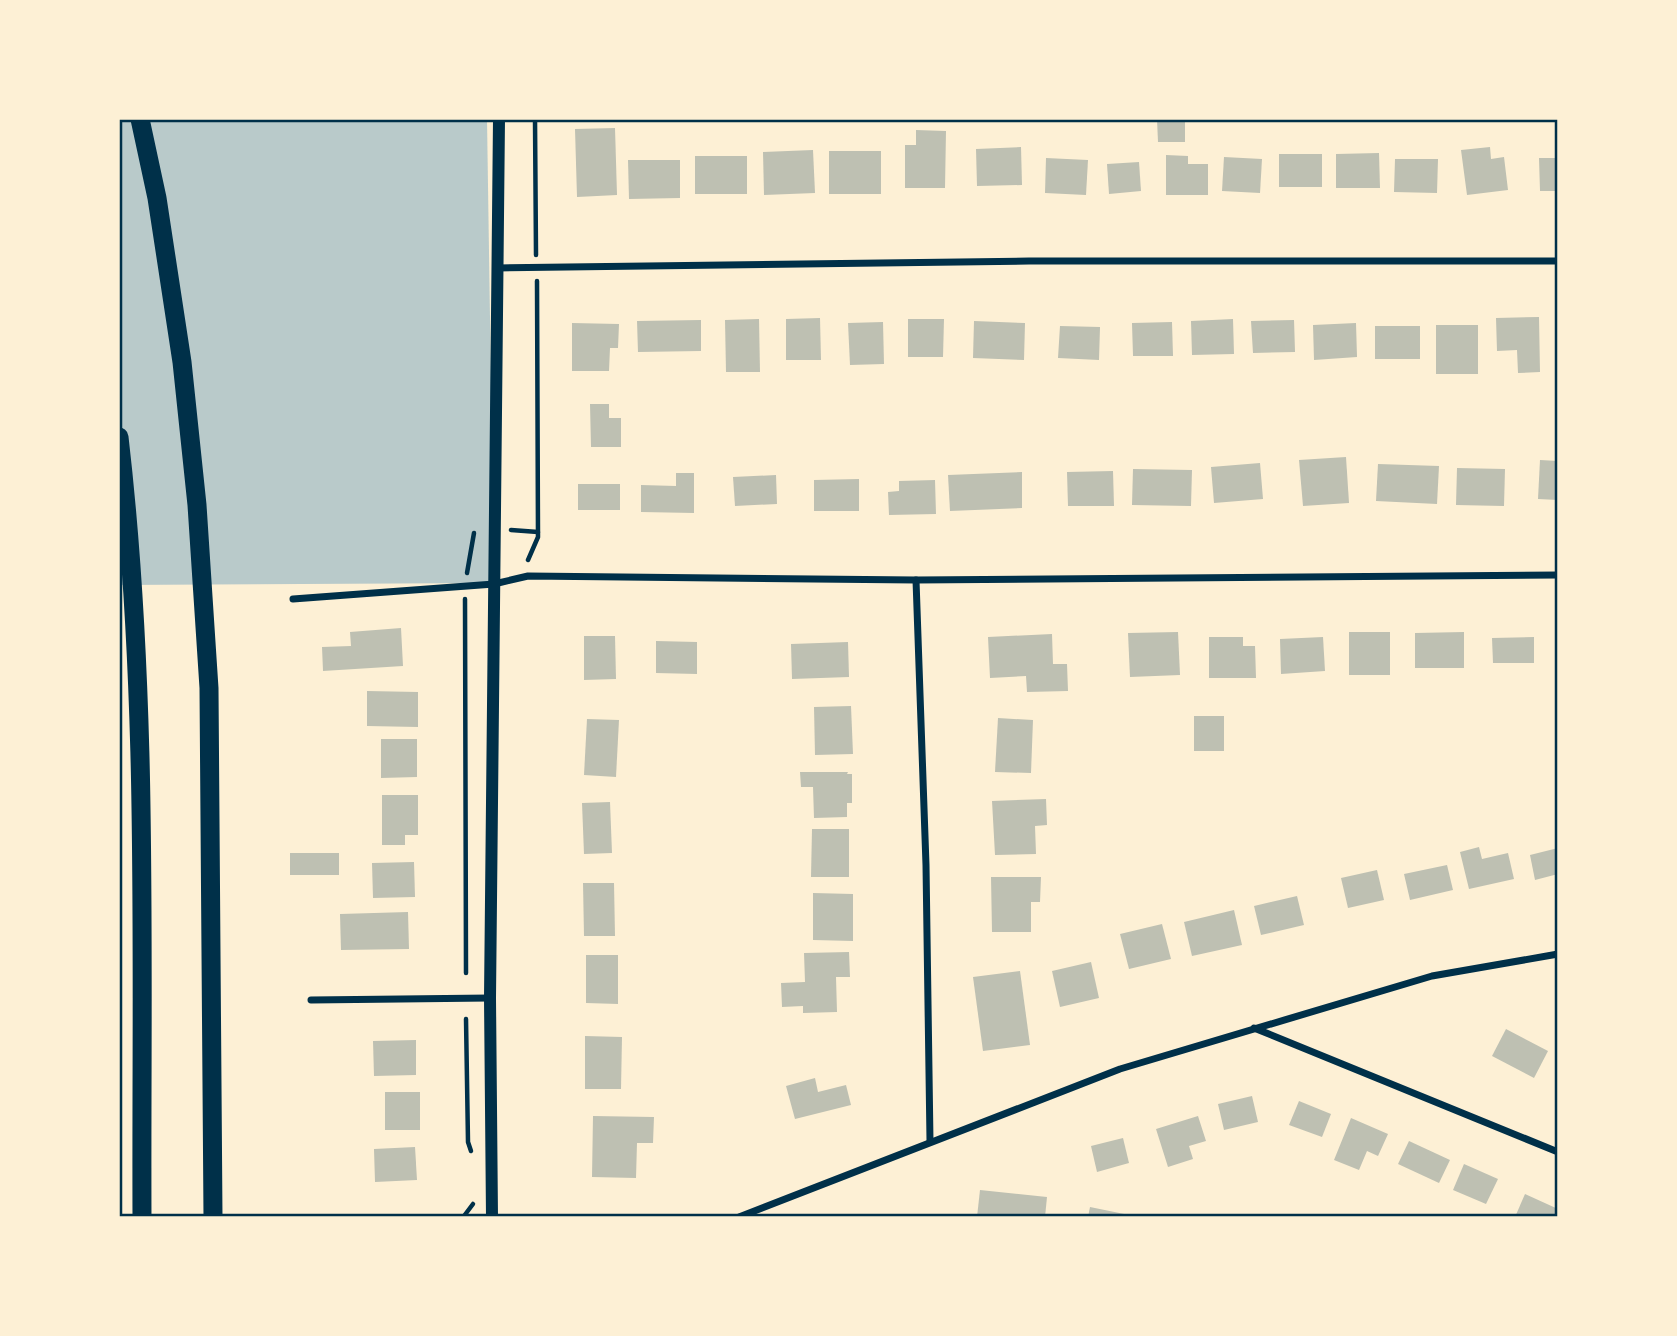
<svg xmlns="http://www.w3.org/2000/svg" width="1677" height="1336" font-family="'PT Sans',sans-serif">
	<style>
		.green { fill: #b9caca }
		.building { fill: #bec0b2 }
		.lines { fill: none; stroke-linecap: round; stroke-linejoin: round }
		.path { stroke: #003049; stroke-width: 4.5 }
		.minor { stroke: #003049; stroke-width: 7 }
		.tertiary { stroke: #003049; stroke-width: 12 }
		.motorway { stroke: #003049; stroke-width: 19 }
		.neatline { fill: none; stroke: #003049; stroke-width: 2.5 }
	</style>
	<rect width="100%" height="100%" fill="#fdf0d5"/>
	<!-- green -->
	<polygon class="green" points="119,119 487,119 494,583 119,585"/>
	<!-- building -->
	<g class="building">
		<polygon points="1157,119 1185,119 1185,142 1158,142"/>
		<polygon points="615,128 617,195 577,197 575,129"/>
		<polygon points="916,130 946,131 945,188 905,188 905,145 916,145"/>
		<polygon points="1021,147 1022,185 977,186 976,149"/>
		<polygon points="1490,147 1491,159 1504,157 1508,190 1467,195 1461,150"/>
		<polygon points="813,150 815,193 764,195 763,152"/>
		<rect x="829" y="151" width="52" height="43"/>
		<polygon points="1379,153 1380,188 1336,188 1336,154"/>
		<rect x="1279" y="154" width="43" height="33"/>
		<polygon points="1166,155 1188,156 1188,164 1208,164 1208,195 1166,195"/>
		<rect x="695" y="156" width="52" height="38"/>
		<polygon points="1224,157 1262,159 1260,193 1222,191"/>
		<polygon points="1046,158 1088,160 1086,195 1045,193"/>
		<polygon points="1539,158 1558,158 1558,191 1540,191"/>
		<polygon points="1395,159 1438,159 1437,193 1394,192"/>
		<polygon points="628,160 680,160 680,198 629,199"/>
		<polygon points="1139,162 1141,191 1109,194 1107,164"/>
		<polygon points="1539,317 1540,372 1518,373 1517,350 1497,351 1496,318"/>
		<polygon points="820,318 821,360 786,360 786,319"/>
		<polygon points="759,319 760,372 726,372 725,320"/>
		<polygon points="908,319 944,319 943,357 908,357"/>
		<polygon points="1233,319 1234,354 1192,355 1191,321"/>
		<polygon points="701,320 701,351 638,352 637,321"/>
		<polygon points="1294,320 1295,352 1253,353 1251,321"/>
		<polygon points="974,321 1025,323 1024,360 973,358"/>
		<polygon points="883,322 884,364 850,365 848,323"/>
		<polygon points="1172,322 1173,356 1133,356 1132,323"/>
		<polygon points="572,323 619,324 618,348 610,348 609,371 572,371"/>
		<polygon points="1356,323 1357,357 1314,360 1313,325"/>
		<rect x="1436" y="325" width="42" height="49"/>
		<polygon points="1060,326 1100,327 1099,360 1058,358"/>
		<rect x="1375" y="326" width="45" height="33"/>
		<polygon points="590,404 609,404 609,418 621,418 621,447 591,447"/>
		<polygon points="1346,457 1349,503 1303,506 1299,460"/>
		<polygon points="1540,460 1558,461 1558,500 1538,499"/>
		<polygon points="1260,463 1263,499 1214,503 1211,467"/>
		<polygon points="1378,464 1439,466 1437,504 1376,501"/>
		<polygon points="1457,468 1505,469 1504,506 1456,505"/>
		<polygon points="1133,469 1192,470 1191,506 1132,505"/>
		<polygon points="1113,471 1114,506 1068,506 1067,472"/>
		<polygon points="1022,472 1022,508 950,511 948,475"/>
		<polygon points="676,473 694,473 694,513 641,512 641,485 676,486"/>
		<polygon points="776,475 777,504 735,506 733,477"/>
		<polygon points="859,479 859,511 814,511 814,480"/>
		<polygon points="935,480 936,514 889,515 888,492 899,491 899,481"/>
		<rect x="578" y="484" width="42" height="26"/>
		<polygon points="401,628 403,666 323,671 322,647 351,646 350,632"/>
		<polygon points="1178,632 1180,675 1130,677 1128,633"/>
		<rect x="1349" y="632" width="41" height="43"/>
		<polygon points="1464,632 1464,668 1415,668 1415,633"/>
		<polygon points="1052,634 1053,664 1067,664 1068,691 1027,692 1026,676 990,678 988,637"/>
		<polygon points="584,636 615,636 616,679 584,680"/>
		<polygon points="1209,637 1243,637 1243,646 1255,646 1256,678 1209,678"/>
		<polygon points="1323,637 1325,671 1281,674 1280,639"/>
		<polygon points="1534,637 1534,663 1493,663 1492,638"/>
		<polygon points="656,641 697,642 697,674 656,673"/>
		<polygon points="848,642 849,677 792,679 791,644"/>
		<polygon points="367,691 418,692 418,727 367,726"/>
		<polygon points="851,706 853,754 815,755 814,707"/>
		<rect x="1194" y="716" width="30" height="35"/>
		<polygon points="998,718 1033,720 1031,773 995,772"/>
		<polygon points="587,719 619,720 616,777 584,775"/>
		<polygon points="381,739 417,739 417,777 381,778"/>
		<polygon points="800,772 848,772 847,774 852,774 852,803 847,803 847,817 814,818 813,787 801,787"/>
		<polygon points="382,795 418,795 418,835 405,835 405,845 382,845"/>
		<polygon points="1046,799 1047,825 1035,826 1036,854 995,855 992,801"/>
		<polygon points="610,802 612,853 584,854 582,803"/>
		<polygon points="812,829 849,829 849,877 811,877"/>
		<polygon points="1479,847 1482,859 1508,853 1514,879 1469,889 1460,852"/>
		<polygon points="1558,848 1558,874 1535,880 1530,855"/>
		<rect x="290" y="853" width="49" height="22"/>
		<polygon points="414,862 415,897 373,898 372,863"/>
		<polygon points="1447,865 1453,890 1410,900 1404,874"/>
		<polygon points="1377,870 1384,900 1348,908 1341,878"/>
		<polygon points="991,877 1041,877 1040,902 1031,902 1031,932 992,932"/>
		<polygon points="583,883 614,883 615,936 584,936"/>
		<polygon points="813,893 853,894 853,941 813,940"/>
		<polygon points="1297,896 1304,925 1261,935 1254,906"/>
		<polygon points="1234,910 1242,945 1192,956 1184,922"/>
		<polygon points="408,912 409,949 341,950 340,914"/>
		<polygon points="1162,924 1171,959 1129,969 1120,934"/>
		<polygon points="849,952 850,977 836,977 837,1012 803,1013 803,1006 782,1007 781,983 805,982 804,953"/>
		<polygon points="586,955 618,955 618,1004 586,1003"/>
		<polygon points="1091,962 1099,998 1060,1007 1052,971"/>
		<polygon points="1020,971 1030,1045 983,1051 973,977"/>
		<polygon points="1506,1029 1548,1051 1534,1078 1492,1056"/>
		<polygon points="585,1036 622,1037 621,1089 585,1089"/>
		<polygon points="416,1040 416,1075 374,1076 373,1041"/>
		<polygon points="815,1078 818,1092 846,1085 851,1105 795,1119 786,1086"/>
		<rect x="385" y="1092" width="35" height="38"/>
		<polygon points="1252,1096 1258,1122 1224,1130 1218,1104"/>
		<polygon points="1299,1101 1331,1114 1322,1137 1289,1125"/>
		<polygon points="593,1116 654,1117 653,1143 637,1143 636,1178 592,1177"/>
		<polygon points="1198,1116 1206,1141 1189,1146 1193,1159 1168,1167 1156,1129"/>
		<polygon points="1351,1118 1388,1134 1378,1156 1367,1151 1359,1170 1334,1160"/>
		<polygon points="1123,1138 1129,1163 1097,1172 1091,1146"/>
		<polygon points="1409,1141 1450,1160 1439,1183 1398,1164"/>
		<polygon points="415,1147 417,1180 375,1182 374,1149"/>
		<polygon points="1464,1164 1498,1179 1486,1204 1453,1190"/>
		<polygon points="980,1190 1047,1197 1045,1217 977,1217"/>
		<polygon points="1525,1194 1558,1209 1558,1217 1515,1217"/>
		<polygon points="1090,1207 1134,1216 1134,1217 1088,1217"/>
	</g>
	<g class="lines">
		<!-- path -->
		<g class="path">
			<polyline points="535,119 536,255"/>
			<polyline points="511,530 538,532"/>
			<polyline points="528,560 538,537 537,281"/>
			<polyline points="467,573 474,533"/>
			<polyline points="465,599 466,973"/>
			<polyline points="466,1019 468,1142 471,1151"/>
			<polyline points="464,1216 473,1204"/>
		</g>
		<!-- minor -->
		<g class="minor">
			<polyline points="498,268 1029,261 1558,261"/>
			<polyline points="916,580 926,865 930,1141"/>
			<polyline points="293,599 494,584 528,576 916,580 1558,575"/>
			<polyline points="311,1000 490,998"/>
			<polyline points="1254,1028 1558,1152"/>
			<polyline points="739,1217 1120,1069 1432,976 1558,954"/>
		</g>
		<!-- tertiary -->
		<polyline class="tertiary" points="492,1217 490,998 499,119"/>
		<!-- motorway -->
		<g class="motorway">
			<polyline points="140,119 157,198 182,362 197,505 209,688 213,1217"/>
			<path d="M 119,437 C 149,695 141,958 142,1217"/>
		</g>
	</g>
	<!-- border -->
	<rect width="1677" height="1336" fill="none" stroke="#fdf0d5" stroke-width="242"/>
	<rect x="121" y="121" width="1435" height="1094" class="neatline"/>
</svg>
